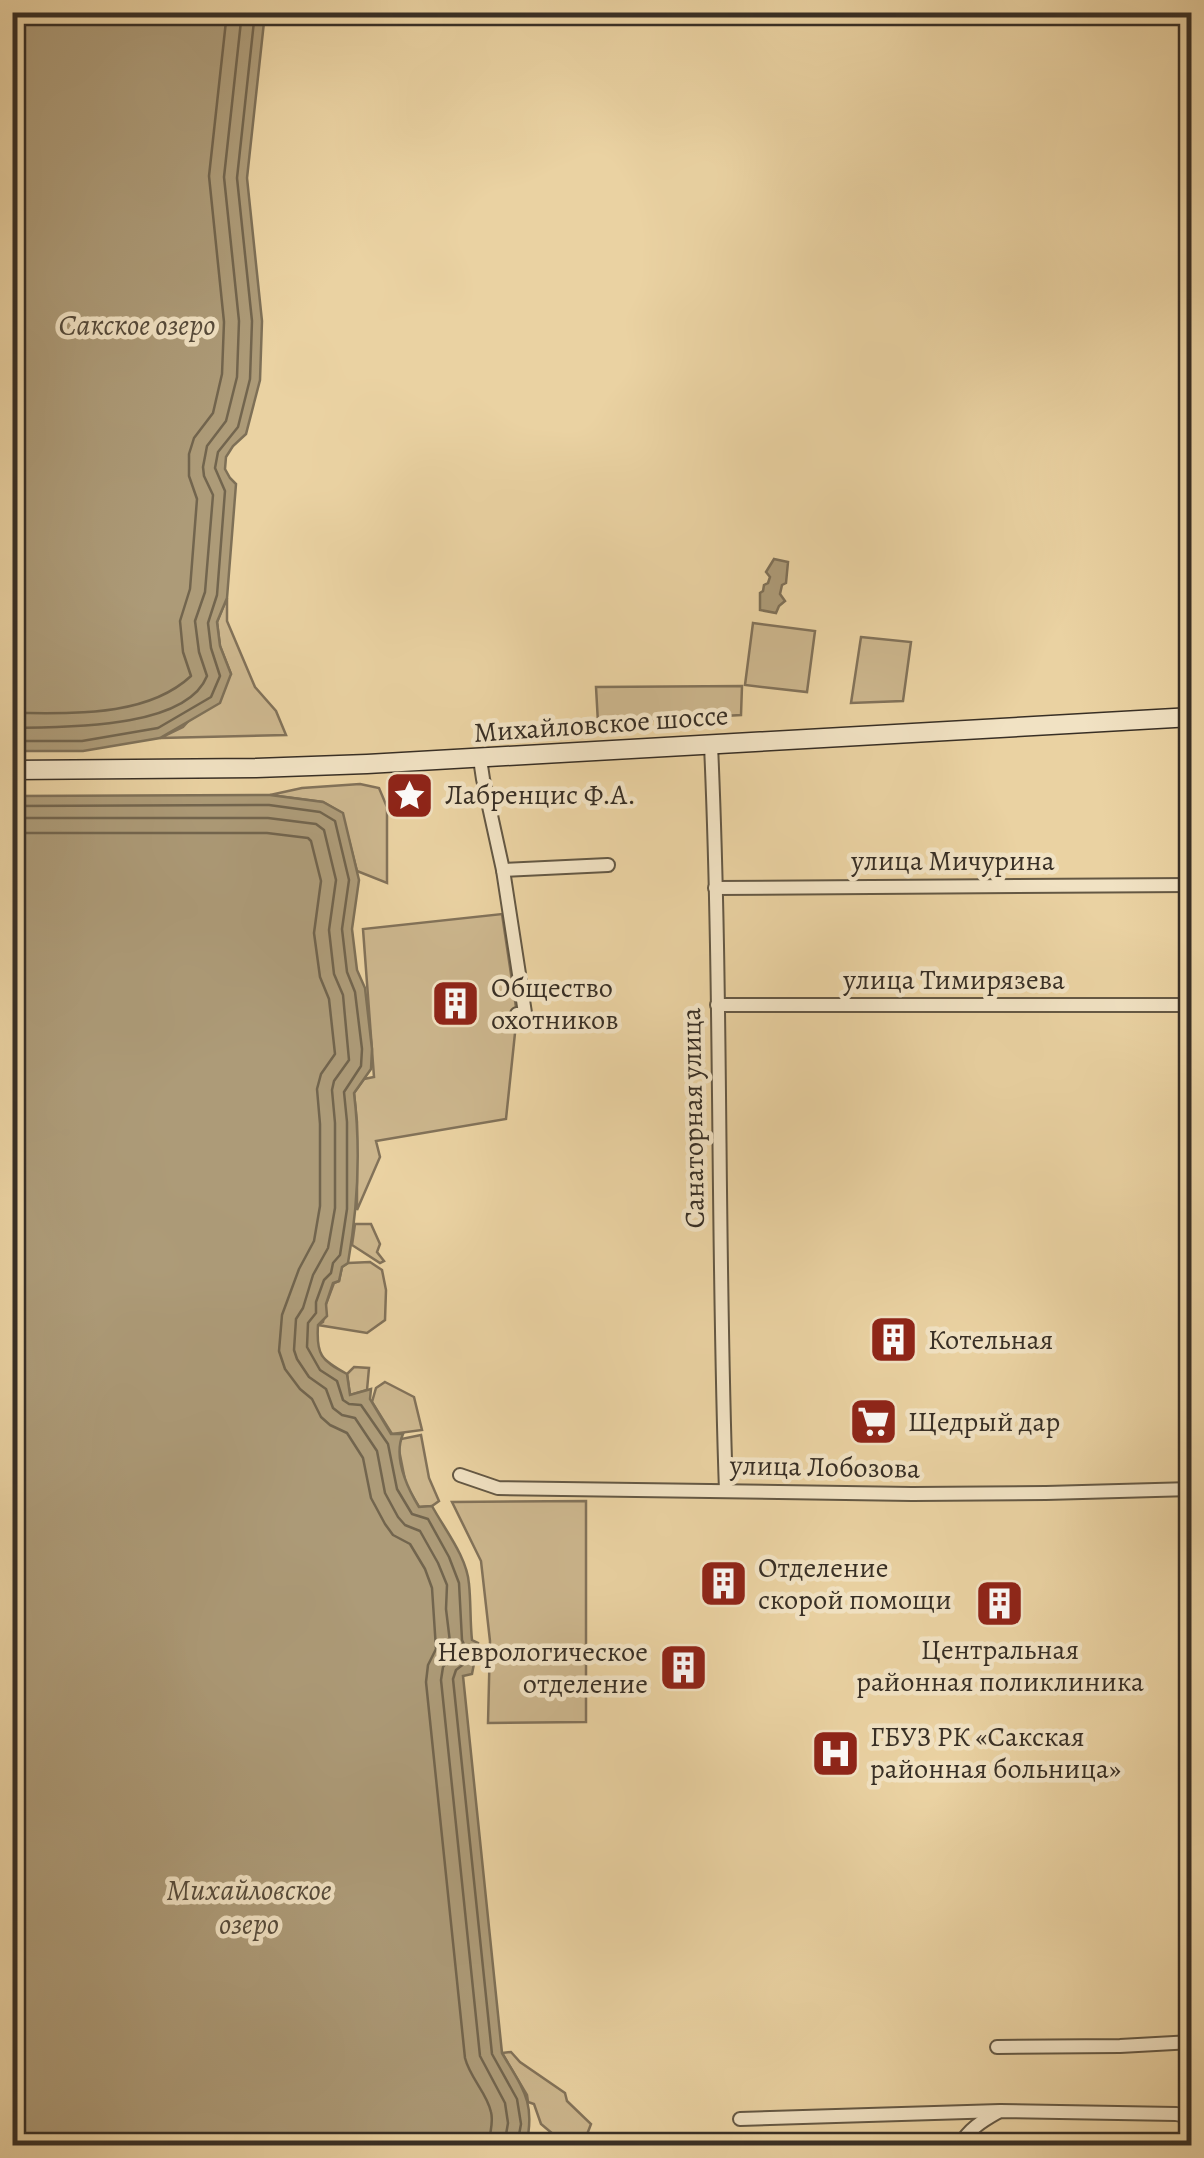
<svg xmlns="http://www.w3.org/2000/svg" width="1204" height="2158" font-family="Alegreya,serif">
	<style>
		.green { fill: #ccb68d; stroke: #827259; stroke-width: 2.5 }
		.water { fill: #ad9b78; stroke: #7e7057; stroke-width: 2.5 }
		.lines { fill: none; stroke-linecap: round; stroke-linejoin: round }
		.shore { stroke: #72654e; stroke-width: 2.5 }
		.minor-casing { stroke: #645844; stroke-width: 16 }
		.secondary-casing { stroke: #382f25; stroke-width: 21 }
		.minor { stroke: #f1e2c3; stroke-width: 12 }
		.secondary { stroke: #f1e2c3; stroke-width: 18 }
		.labels { text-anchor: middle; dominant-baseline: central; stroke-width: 9; stroke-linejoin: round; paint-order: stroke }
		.street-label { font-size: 28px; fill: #382f25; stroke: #f1e2c3 }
		.poi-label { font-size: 28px; fill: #382f25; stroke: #f1e2c3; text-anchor: start }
		.water-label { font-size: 30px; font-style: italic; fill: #554a3a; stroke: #f1e2c3 }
	</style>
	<rect width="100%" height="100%" fill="#ead2a2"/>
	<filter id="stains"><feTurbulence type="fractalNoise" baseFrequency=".002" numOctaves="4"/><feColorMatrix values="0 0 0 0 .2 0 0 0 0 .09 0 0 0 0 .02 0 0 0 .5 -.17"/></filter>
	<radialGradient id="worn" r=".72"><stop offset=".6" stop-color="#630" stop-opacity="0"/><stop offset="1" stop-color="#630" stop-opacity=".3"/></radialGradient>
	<!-- green -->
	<g class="green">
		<polygon points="227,598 227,621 255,687 276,711 286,735 160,738 183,727 231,674 220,646 217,622"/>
		<polygon points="753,623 815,631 807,692 745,685"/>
		<polygon points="861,637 911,642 903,701 851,703"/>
		<polygon points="742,686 741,715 598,723 596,687"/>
		<polygon points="360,784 379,788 387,807 387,883 357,871 342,813 323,802 270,795 302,788"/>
		<polygon points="502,914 517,1014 506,1119 376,1141 380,1157 357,1210 357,1122 354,1093 364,1079 374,1077 363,929"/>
		<polygon points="355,1224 371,1224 380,1244 377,1252 384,1261 380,1263 352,1245"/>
		<polygon points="370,1262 382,1270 386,1290 385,1320 367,1333 318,1325 323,1322 326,1304 334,1283 339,1281 342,1267 348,1263"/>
		<polygon points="354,1367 369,1368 367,1390 350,1395 347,1374"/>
		<polygon points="385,1382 414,1397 422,1430 392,1434 372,1402 376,1388"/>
		<polygon points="421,1435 429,1478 439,1501 432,1506 419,1507 406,1485 398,1445 401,1439"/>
		<polygon points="586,1501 586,1722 488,1723 490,1641 481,1561 452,1502"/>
		<polygon points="511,2052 520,2062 565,2093 567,2101 591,2124 583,2145 566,2145 541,2124 534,2104 528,2102 527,2095 502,2053"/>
	</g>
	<!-- water -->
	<g class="water">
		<polygon points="12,13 265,13 247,178 262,321 260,380 246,434 233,446 226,457 225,469 230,478 236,484 227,598 217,622 220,646 231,674 220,703 160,738 83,751 13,751"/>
		<polygon points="774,559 788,562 786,583 782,585 780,594 785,601 779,606 776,613 760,610 760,593 763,591 764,585 768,583 770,577 766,572"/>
		<path d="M 270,795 L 323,802 L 343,813 L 359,880 L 352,929 L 357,970 L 365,988 L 372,1049 L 371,1069 L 354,1093 C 361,1151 358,1206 348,1263 L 342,1267 L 339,1281 L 333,1283 L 326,1304 L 327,1316 L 318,1325 C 316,1355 321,1360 347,1374 L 350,1395 L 371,1389 L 370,1399 L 391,1434 L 403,1434 C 393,1457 407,1487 419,1507 L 432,1506 C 445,1530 467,1557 469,1584 C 471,1603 470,1621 472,1640 L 478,1643 L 472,1674 L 463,1676 L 502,2053 C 523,2089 536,2102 526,2146 L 13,2145 L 13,796 Z"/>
	</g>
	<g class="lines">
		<!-- shore -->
		<g class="shore">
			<path d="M 12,713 C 70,713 146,718 191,676 L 183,652 L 180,621 L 190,589 L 197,499 L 189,476 L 189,454 L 194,438 L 213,413 L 222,374 L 224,322 L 209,176 L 227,12"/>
			<path d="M 12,728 C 61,727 186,730 207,676 L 199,652 L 195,621 L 205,592 L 213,495 L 204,476 L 203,467 L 207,446 L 226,421 L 237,377 L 239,321 L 224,177 L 242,12"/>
			<polyline points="12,741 82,741 158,728 211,697 220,676 211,648 208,623 217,595 225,491 215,468 218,452 238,427 250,379 252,321 237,178 255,12"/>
			<polyline points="12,806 269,805 320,812 335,821 349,880 342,929 347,972 355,992 362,1049 361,1066 344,1092 347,1122 347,1209 340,1255 333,1263 331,1273 324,1280 316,1302 316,1313 308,1323 307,1347 320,1370 337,1381 343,1400 349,1404 361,1405 388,1444 397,1489 412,1514 428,1519 449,1557 459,1583 462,1640 467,1651 465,1663 456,1670 453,1679 492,2054 517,2099 521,2124 517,2146"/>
			<polyline points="12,818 268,818 316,824 324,830 336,880 329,930 334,974 343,995 349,1060 334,1081 332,1090 335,1123 335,1208 328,1248 313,1275 303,1308 296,1319 294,1350 297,1359 309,1377 326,1389 333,1408 342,1415 355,1418 377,1451 385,1493 398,1517 405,1525 420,1531 438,1563 447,1585 446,1609 450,1642 454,1654 443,1667 441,1680 480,2056 505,2103 508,2123 504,2146"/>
			<path d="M 12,833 L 267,833 L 308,838 L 311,841 L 321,881 L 314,933 L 320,977 L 329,999 L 335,1054 L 321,1074 L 317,1089 L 320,1124 L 320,1206 L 314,1241 L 299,1269 L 282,1315 L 279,1351 L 285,1369 L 300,1389 L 312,1399 L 321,1417 L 330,1425 L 347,1433 L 363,1458 L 371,1498 L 385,1524 L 393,1535 L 410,1544 L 425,1569 L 432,1588 L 436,1649 L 428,1665 L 426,1682 L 465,2058 C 470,2078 487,2093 491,2112 C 494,2123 489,2134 489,2146"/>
		</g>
		<defs>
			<g id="minor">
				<path d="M 711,745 C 722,993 717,1242 726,1491"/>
				<polyline points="480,759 483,779 503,870 525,1013 517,1014"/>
				<polyline points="503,870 608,865"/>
				<polyline points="715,888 1192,885"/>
				<polyline points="717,1005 1192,1005"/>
				<polyline points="460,1475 498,1488 912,1494 1046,1493 1192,1489"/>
				<polyline points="997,2047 1120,2046 1192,2042"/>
				<polyline points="740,2119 1000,2111 1176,2114 1192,2117"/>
				<path d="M 959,2146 C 969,2129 982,2121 998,2112"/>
			</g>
			<polyline id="secondary" points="12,770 256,768 367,764 1192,717"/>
		</defs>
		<!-- minor casing -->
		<use href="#minor" class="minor-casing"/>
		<!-- secondary casing -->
		<use href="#secondary" class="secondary-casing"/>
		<!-- minor -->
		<use href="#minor" class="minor"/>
		<!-- secondary -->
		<use href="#secondary" class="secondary"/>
	</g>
	<!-- icons -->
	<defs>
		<symbol id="sight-square" viewBox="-11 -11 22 22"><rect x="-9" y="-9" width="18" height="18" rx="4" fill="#8f2418" stroke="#f1e2c3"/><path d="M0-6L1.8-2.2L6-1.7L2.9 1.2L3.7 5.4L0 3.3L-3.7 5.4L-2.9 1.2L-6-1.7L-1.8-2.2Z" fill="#fff"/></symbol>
		<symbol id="building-square" viewBox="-11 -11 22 22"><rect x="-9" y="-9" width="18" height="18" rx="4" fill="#8f2418" stroke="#f1e2c3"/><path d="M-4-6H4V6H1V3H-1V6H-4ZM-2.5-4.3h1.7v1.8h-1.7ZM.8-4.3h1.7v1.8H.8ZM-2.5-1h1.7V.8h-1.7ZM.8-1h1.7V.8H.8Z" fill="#fff"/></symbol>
		<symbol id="supermarket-square" viewBox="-11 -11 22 22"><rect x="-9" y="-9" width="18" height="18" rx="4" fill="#8f2418" stroke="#f1e2c3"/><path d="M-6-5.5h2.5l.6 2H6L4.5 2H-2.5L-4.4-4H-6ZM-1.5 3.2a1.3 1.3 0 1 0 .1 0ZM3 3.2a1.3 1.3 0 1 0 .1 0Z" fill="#fff"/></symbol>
		<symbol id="hospital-square" viewBox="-11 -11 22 22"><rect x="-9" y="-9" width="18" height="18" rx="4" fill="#8f2418" stroke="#f1e2c3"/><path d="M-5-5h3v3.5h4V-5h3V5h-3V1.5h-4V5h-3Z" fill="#fff"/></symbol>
	</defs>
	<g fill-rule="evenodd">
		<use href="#sight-square" x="382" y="768" width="55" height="55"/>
		<use href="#building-square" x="428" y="976" width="55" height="55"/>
		<use href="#building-square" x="866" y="1312" width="55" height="55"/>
		<use href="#supermarket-square" x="846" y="1394" width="55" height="55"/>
		<use href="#building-square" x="696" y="1556" width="55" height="55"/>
		<use href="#building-square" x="972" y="1576" width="55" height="55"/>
		<use href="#building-square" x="656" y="1640" width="55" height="55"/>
		<use href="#hospital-square" x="808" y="1726" width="55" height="55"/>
	</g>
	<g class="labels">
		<!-- street labels -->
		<g class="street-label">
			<text transform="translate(601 724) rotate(-4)">Михайловское шоссе</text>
			<text x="953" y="861">улица Мичурина</text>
			<text x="954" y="980">улица Тимирязева</text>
			<text transform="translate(693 1118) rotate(-91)">Санаторная улица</text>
			<text transform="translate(825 1467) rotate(1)">улица Лобозова</text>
		</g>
		<!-- poi labels -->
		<g class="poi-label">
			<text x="445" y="795">Лабренцис Ф.А.</text>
			<text x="491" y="988">Общество<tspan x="491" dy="32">охотников</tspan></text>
			<text x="928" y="1340">Котельная</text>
			<text x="908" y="1422">Щедрый дар</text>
			<text x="758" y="1568">Отделение<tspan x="758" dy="32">скорой помощи</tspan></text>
			<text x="1000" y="1650" text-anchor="middle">Центральная<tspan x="1000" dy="32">районная поликлиника</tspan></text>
			<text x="648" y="1652" text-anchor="end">Неврологическое<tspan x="648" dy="32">отделение</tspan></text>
			<text x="870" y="1737">ГБУЗ РК «Сакская<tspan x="870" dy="32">районная больница»</tspan></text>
		</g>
		<!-- water labels -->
		<g class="water-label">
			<text x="137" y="325">Сакское озеро</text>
			<text x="249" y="1890">Михайловское<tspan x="249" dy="34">озеро</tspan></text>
		</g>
	</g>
	<!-- margin -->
	<rect width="1204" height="2158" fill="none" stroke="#ead2a2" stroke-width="50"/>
	<rect x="15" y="15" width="1174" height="2128" fill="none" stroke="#382f25" stroke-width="5"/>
	<rect x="25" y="25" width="1154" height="2108" fill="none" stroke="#382f25" stroke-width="2.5"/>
	<rect width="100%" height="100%" filter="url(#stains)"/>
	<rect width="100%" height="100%" fill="url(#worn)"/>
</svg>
